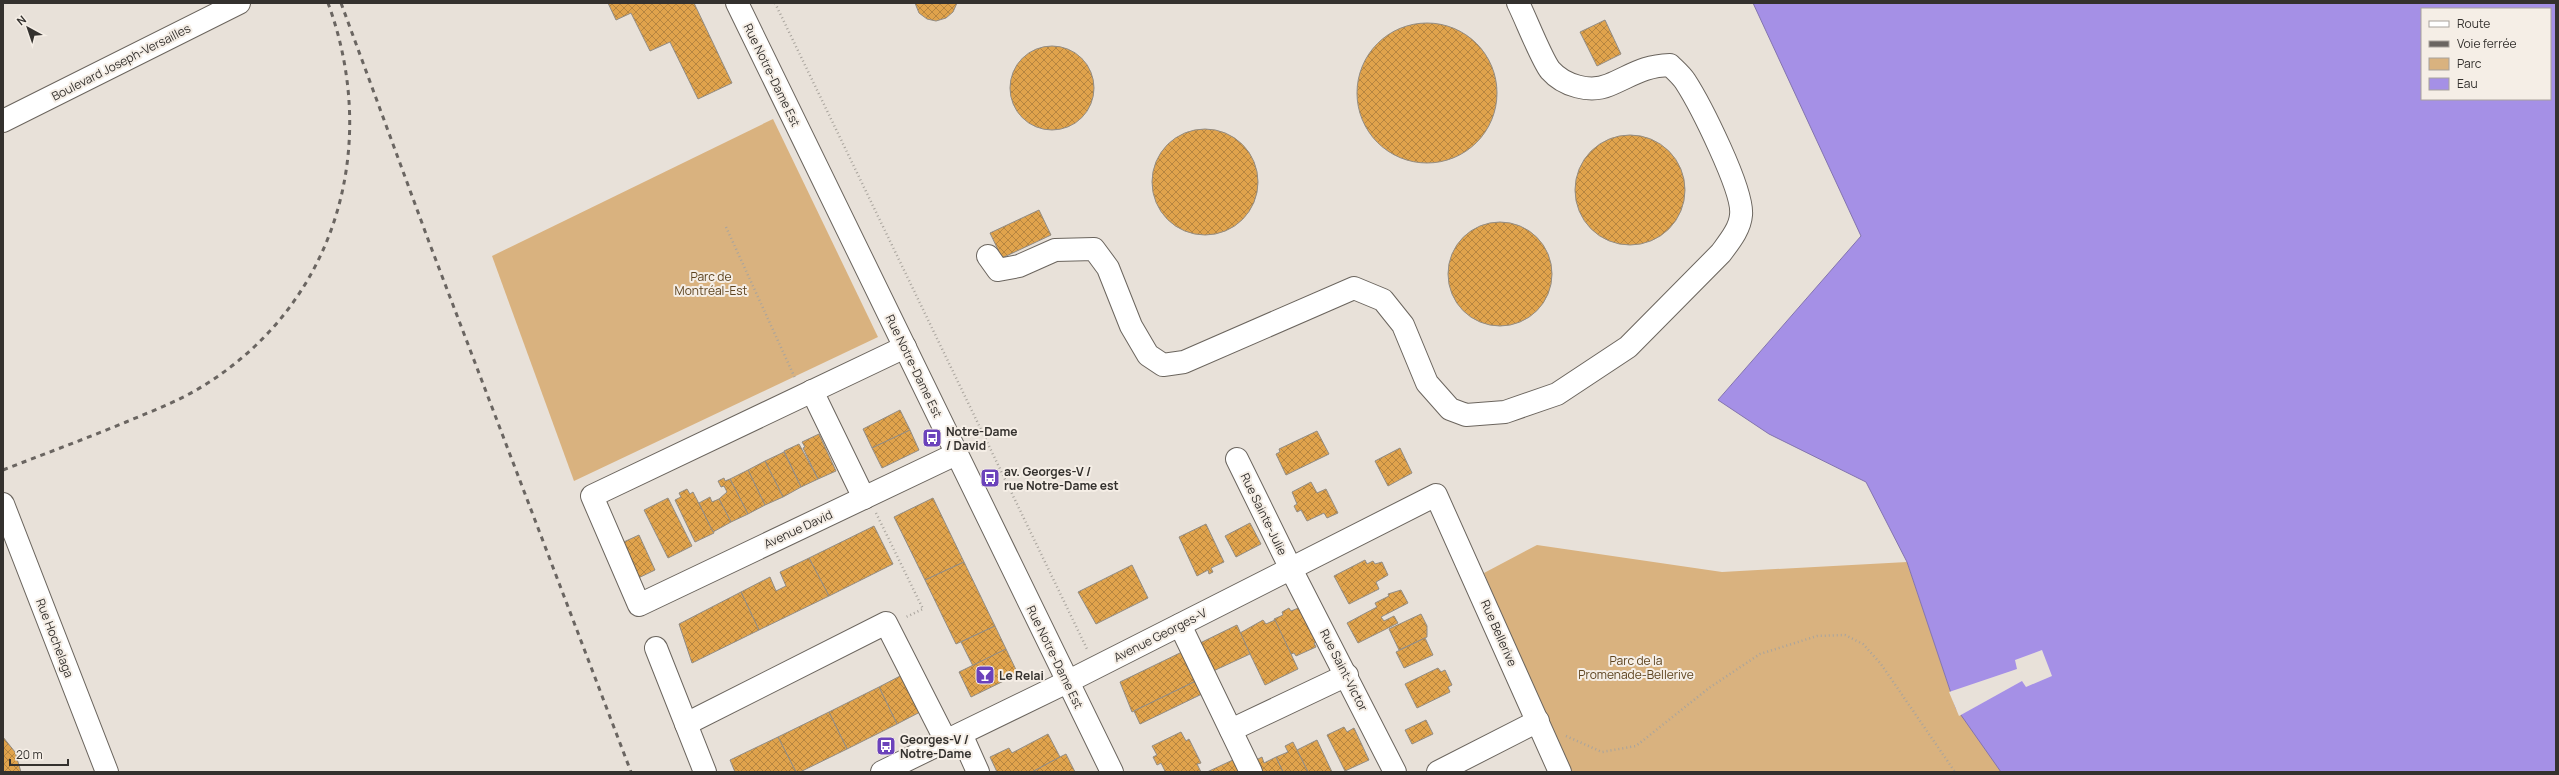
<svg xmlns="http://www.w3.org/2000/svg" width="2559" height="775" font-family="Manrope,sans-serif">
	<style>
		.park { fill: #d9b27f }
		.water { fill: #a590e6; stroke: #8374af; fill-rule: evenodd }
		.pier { fill: #e8e1d9 }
		.building { fill: url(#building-cross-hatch); stroke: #928c84 }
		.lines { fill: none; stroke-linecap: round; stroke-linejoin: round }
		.minor-casing { stroke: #6b655e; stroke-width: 24 }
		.major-casing { stroke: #6b655e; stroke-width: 24 }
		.path { stroke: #a9a49d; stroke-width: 2.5; stroke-dasharray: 1 3; stroke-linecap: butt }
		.minor { stroke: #fff; stroke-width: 22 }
		.major { stroke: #fff; stroke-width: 22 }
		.rail { stroke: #6a6561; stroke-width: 3; stroke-dasharray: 5 5; stroke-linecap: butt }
		.labels { text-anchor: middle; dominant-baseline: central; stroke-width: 4; stroke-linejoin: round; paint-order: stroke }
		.street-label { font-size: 12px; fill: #34312e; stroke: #f5eee6 }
		.park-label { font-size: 12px; fill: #5d431f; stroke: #f5eee6 }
		.poi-label { font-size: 12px; font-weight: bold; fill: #34312e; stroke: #f5eee6; text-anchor: start }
	</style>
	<defs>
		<pattern id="building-cross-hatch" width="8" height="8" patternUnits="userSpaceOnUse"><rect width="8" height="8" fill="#e0a34c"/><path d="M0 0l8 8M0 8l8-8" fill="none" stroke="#b68540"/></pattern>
	</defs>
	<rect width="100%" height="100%" fill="#e8e1d9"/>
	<!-- park -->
	<g class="park">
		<polygon points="773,119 878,337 574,481 492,256"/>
		<polygon points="1537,545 1722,572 1907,562 1956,708 2009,772 1566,772 1484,573"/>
	</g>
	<!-- water -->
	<path class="water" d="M 1753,3 L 2556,3 L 2556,772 L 2001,772 L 1956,708 L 1907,562 L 1866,482 L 1769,434 L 1718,400 L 1861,236 ZM 2422,9 L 2550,9 L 2550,99 L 2422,99 Z"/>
	<!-- pier -->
	<polygon class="pier" points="2042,650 2052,676 2026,687 2022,681 1959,716 1949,692 2017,669 2015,660"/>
	<!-- building -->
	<g class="building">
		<polygon points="608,3 694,3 732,83 698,99 670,42 650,51 631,13 616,20"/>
		<polygon points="915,3 957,3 953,12 946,18 936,21 927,19 919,13"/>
		<polygon points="1605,20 1621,54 1597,66 1580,32"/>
		<circle cx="1427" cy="93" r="70"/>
		<circle cx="1052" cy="88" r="42"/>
		<circle cx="1205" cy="182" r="53"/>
		<circle cx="1630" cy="190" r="55"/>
		<polygon points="1039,210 1051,235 1002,258 990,233"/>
		<circle cx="1500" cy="274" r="52"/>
		<polygon points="900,410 910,430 872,448 863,429"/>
		<polygon points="910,430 919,450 882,468 872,448"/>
		<polygon points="1317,431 1329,454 1286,475 1276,454 1280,452 1279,449"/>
		<polygon points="819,434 836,471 818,479 803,448 805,447 802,442"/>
		<polygon points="799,444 818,479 801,487 784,451"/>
		<polygon points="1400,448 1412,473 1388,486 1375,461"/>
		<polygon points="784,452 801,487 783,497 765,461"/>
		<polygon points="765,461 783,497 765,505 748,470"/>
		<polygon points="748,470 765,505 748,514 730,479"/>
		<polygon points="724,478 725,481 730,479 748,514 731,522 719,499 727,492 724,486 721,487 718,481"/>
		<polygon points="1311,482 1317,493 1326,489 1338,513 1327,518 1324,513 1307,521 1301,510 1297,512 1294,506 1297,504 1292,492"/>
		<polygon points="687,489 690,494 693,492 714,533 695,542 675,500 681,497 679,493"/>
		<polygon points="710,497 712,502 719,499 731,522 713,532 699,503"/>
		<polygon points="668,498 692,546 668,558 644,510"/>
		<polygon points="933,498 964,562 925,580 894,517"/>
		<polygon points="1250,523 1261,544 1236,557 1225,536"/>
		<polygon points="1206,524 1224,562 1211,568 1213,572 1209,574 1208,570 1197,576 1179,537"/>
		<polygon points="874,526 893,564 829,596 809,558"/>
		<polygon points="639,535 655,570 632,581 615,546"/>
		<polygon points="809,558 829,596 759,630 741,592 770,577 776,591 786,586 780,572"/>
		<polygon points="1365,560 1367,564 1373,561 1375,564 1382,562 1388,575 1376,582 1379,589 1349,604 1334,576"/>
		<polygon points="964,562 995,626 956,644 925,580"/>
		<polygon points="1132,565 1148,598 1096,624 1078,592"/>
		<polygon points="1401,590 1408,603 1381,617 1384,621 1394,616 1398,623 1358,643 1347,623 1377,607 1375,603 1389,596 1388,594"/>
		<polygon points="741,592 759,630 692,663 679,624"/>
		<polygon points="1301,607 1317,642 1314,643 1316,647 1296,656 1294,653 1291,654 1274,619 1283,615 1282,612 1289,608 1291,611"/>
		<polygon points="1421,614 1427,626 1427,637 1399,650 1389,629"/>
		<polygon points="1263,620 1266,624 1275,620 1298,669 1265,685 1240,633"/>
		<polygon points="1237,625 1250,654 1209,673 1196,645"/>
		<polygon points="995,626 1006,649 973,666 961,642"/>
		<polygon points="1425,638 1433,655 1404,668 1396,652"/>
		<polygon points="1006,649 1018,674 971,697 959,672"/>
		<polygon points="1184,651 1198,680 1132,712 1120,682"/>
		<polygon points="1438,668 1441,672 1445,670 1452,685 1448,687 1450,692 1417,708 1405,684"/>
		<polygon points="904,674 922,711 897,724 879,687"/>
		<polygon points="1198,680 1204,693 1140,724 1134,711"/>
		<polygon points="879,687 897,724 847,749 829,712"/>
		<polygon points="829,712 847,749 800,772 796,772 778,737"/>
		<polygon points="1426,720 1433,734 1412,744 1405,730"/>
		<polygon points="1344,727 1347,732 1354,728 1369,760 1345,771 1327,735"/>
		<polygon points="1181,732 1186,741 1189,739 1201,763 1197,764 1201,772 1162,772 1165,771 1161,763 1157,765 1153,757 1157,755 1152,746"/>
		<polygon points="1048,734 1060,757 1032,772 997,772 990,757 1009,748 1012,753"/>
		<polygon points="3,737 15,752 21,772 3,772"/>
		<polygon points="778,737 796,772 735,772 730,760"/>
		<polygon points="1317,740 1332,772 1308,772 1297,750"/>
		<polygon points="1293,742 1308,772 1283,772 1276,757 1288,752 1285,746"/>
		<polygon points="1066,754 1075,772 1032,772 1060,757"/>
		<polygon points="1262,757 1264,763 1276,757 1283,772 1259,772 1254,761"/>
		<polygon points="1235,759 1242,772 1207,772"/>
	</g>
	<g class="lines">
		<defs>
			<g id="minor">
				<polyline points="3,121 239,3"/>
				<path d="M 988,256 L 998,270 L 1019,266 L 1055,250 L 1094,249 L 1108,268 L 1131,326 L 1148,355 L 1163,365 L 1184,362 L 1354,288 L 1383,300 L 1403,325 L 1427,383 L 1450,409 L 1466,415 L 1505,412 L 1557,394 L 1628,347 L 1721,253 C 1729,242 1740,229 1741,215 C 1744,191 1700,104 1685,81 C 1681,75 1675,70 1670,65 C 1643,66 1633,75 1609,85 C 1590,93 1564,86 1550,70 C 1541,58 1526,19 1518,3"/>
				<polyline points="905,347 592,496 639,605 956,454"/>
				<polyline points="812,391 864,498"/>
				<polyline points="1237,459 1291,569 1395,772"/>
				<polyline points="3,504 107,772"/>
				<polyline points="1180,625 1251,772"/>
				<polyline points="656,648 705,772"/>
				<polyline points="686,724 886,623 946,741"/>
				<polyline points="1231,730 1347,675"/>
				<polyline points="961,734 978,772"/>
				<polyline points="882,772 1067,682 1436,495 1560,772"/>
				<polyline points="1438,772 1538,721"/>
			</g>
			<polyline id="major" points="737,3 1112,772"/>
		</defs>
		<!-- minor casing -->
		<use href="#minor" class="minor-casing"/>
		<!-- major casing -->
		<use href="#major" class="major-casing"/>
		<!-- path -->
		<g class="path">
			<polyline points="775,3 1087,649"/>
			<polyline points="726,227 795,378"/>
			<polyline points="876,513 923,609 906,617"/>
			<polyline points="1566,736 1602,752 1636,746 1709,688 1760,654 1817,636 1845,635 1863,644 1881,664 1955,772"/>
		</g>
		<!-- minor -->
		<use href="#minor" class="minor"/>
		<!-- major -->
		<use href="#major" class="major"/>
		<!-- rail -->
		<g class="rail">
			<polyline points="341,3 429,242 631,772"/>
			<path d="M 3,470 C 44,454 85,439 126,422 C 152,411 179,401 203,386 C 336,304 381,147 328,3"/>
		</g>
	</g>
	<!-- icons -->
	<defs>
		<symbol id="bus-square" viewBox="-11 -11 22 22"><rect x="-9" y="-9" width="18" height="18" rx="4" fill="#6b42bb" stroke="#f5eee6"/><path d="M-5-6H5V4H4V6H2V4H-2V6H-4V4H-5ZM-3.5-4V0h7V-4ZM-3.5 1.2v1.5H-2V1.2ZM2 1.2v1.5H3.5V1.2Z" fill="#fff"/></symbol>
		<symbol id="bar-square" viewBox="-11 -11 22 22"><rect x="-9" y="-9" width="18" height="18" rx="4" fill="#6b42bb" stroke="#f5eee6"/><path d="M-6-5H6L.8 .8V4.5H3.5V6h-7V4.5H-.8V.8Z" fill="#fff"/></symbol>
	</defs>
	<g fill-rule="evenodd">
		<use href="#bus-square" x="921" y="427" width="22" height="22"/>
		<use href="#bus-square" x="979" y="467" width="22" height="22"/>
		<use href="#bar-square" x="974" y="664" width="22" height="22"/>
		<use href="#bus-square" x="875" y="735" width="22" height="22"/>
	</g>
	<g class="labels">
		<!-- street labels -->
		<g class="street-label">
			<text transform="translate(121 62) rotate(-27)">Boulevard Joseph-Versailles</text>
			<text transform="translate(772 75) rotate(64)">Rue Notre-Dame Est</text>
			<text transform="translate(914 366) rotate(64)">Rue Notre-Dame Est</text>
			<text transform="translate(1264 514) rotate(64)">Rue Sainte-Julie</text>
			<text transform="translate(798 529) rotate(-25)">Avenue David</text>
			<text transform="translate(1499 633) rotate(66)">Rue Bellerive</text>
			<text transform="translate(1160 635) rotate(-27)">Avenue Georges-V</text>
			<text transform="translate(55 638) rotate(69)">Rue Hochelaga</text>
			<text transform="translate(1055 657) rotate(64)">Rue Notre-Dame Est</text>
			<text transform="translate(1344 670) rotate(63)">Rue Saint-Victor</text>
		</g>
		<!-- park labels -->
		<g class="park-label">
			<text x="711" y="276">Parc de<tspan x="711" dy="14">Montréal-Est</tspan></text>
			<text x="1636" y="660">Parc de la<tspan x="1636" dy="14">Promenade-Bellerive</tspan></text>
		</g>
		<!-- poi labels -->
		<g class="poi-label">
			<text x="946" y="431">Notre-Dame<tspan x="946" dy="14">/ David</tspan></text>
			<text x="1004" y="471">av. Georges-V /<tspan x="1004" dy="14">rue Notre-Dame est</tspan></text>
			<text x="999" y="675">Le Relai</text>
			<text x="900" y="739">Georges-V /<tspan x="900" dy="14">Notre-Dame</tspan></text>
		</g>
	</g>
	<!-- border -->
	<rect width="2559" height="775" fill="none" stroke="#34312e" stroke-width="8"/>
	<!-- legend -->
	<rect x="2421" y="8" width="130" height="92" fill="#f5eee6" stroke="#a8a29c"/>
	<rect x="2429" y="21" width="20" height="6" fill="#ffffff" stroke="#a8a29c"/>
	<text x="2457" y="28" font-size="12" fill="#34312e">Route</text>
	<rect x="2429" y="41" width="20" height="6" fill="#6a6561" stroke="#a8a29c"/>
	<text x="2457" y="48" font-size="12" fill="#34312e">Voie ferrée</text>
	<rect x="2429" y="58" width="20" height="12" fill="#d9b27f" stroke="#a8a29c"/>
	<text x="2457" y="68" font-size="12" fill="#34312e">Parc</text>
	<rect x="2429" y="78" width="20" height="12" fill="#a590e6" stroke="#a8a29c"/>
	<text x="2457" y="88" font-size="12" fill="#34312e">Eau</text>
	<!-- north arrow -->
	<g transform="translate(28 28) rotate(320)" stroke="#f5eee6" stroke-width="3" paint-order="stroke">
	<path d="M0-3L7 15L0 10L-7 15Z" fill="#34312e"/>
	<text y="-6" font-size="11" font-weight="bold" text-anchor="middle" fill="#34312e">N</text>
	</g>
	<!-- scale -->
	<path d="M10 759v6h58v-6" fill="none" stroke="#34312e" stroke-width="2"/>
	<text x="16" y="759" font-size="12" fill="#34312e" stroke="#f5eee6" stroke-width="3" paint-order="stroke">20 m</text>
</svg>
